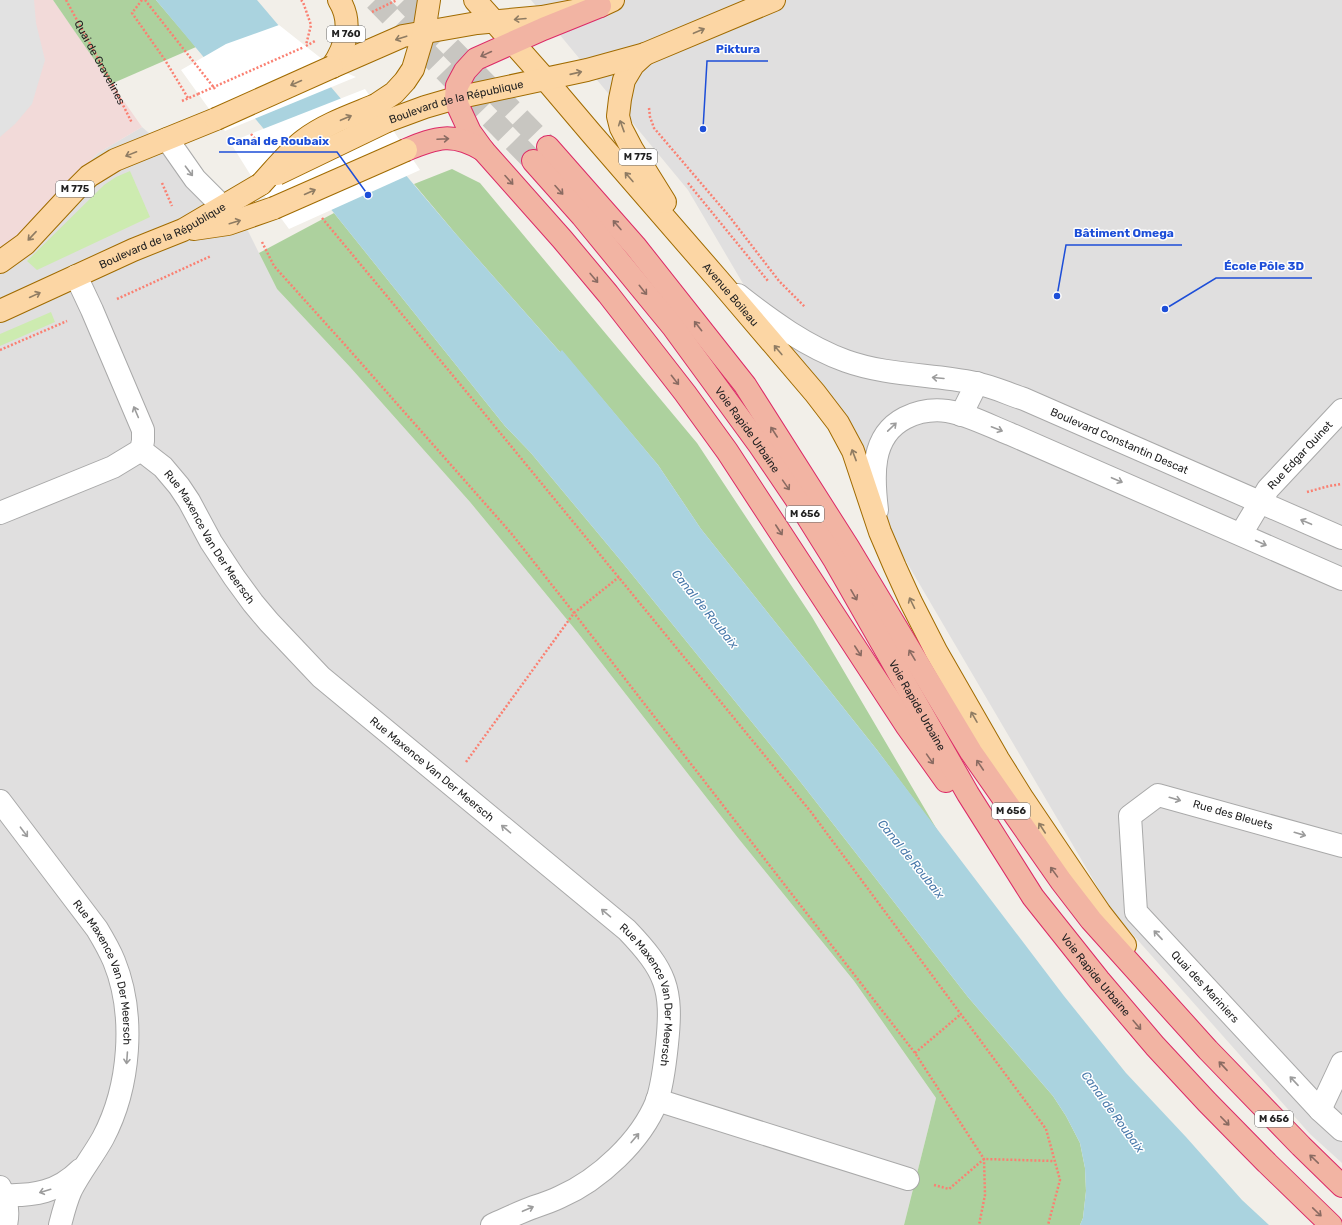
<svg xmlns="http://www.w3.org/2000/svg" width="1342" height="1225" font-family="Rubik,sans-serif">
	<style>
		.residential { fill: #e0dfdf }
		.commercial { fill: #f2dad9 }
		.grass { fill: #cdebb0 }
		.forest { fill: #add19e }
		.parking { fill: #e2e2e2 }
		.water { fill: #aad3df }
		.pier { fill: #fff }
		.lines { fill: none; stroke-linecap: round; stroke-linejoin: round }
		.trunk-tunnel { stroke: #c8c6c1; stroke-width: 22; stroke-dasharray: 22 11; stroke-linecap: butt }
		.minor-casing { stroke: #a9a9a9; stroke-width: 24 }
		.tertiary-casing { stroke: #a9a9a9; stroke-width: 24 }
		.primary-casing { stroke: #a06b00; stroke-width: 24 }
		.trunk-casing { stroke: #dc2a67; stroke-width: 24 }
		.path { stroke: #fa8072; stroke-width: 2.5; stroke-dasharray: 2 2; stroke-linecap: butt }
		.minor { stroke: #fff; stroke-width: 22 }
		.tertiary { stroke: #fff; stroke-width: 22 }
		.primary { stroke: #fcd6a4; stroke-width: 22 }
		.trunk { stroke: #f2b4a3; stroke-width: 22 }
		.primary-bridge-casing { stroke: #a06b00; stroke-width: 24; stroke-linecap: butt }
		.path-bridge { stroke: #fa8072; stroke-width: 2.5; stroke-dasharray: 2 2; stroke-linecap: butt }
		.primary-bridge { stroke: #fcd6a4; stroke-width: 22 }
		.oneway { stroke: #8f7c63 }
		.oneway2 { stroke: #8a6b62 }
		.oneway3 { stroke: #9c9c9c }
		.labels { text-anchor: middle; dominant-baseline: central; stroke-width: 3; stroke-linejoin: round; paint-order: stroke }
		.shield { fill: #fff; stroke: #646464; stroke-width: 1 }
		.shield-label { font-size: 10px; font-weight: bold; fill: #222 }
		.street-label { font-size: 11px; fill: #222; stroke: #fff }
		.water-label { font-size: 12px; font-style: italic; fill: #4a7aab; stroke: #fff }
		.leader { fill: none; stroke: #1d4ed8; stroke-width: 1.5 }
		.callout-dot { fill: #1d4ed8; stroke: #fff; stroke-width: 1.5 }
		.callout-label { font-size: 12px; text-anchor: middle; font-weight: bold; fill: #1d4ed8; stroke: #fff; stroke-width: 3; stroke-linejoin: round; paint-order: stroke }
	</style>
	<rect width="100%" height="100%" fill="#f2efe9"/>
	<!-- residential -->
	<g class="residential">
		<polygon points="531,0 1342,0 1342,1163 1310,1134 1111,910 688,190"/>
		<polygon points="142,127 238,211 277,289 350,367 470,502 578,633 738,838 854,981 936,1098 904,1225 0,1225 0,248 13,239 98,153"/>
	</g>
	<!-- commercial -->
	<polygon class="commercial" points="0,0 53,0 142,127 98,153 13,239 0,248"/>
	<!-- grass -->
	<g class="grass">
		<polygon points="130,171 150,217 37,270 27,261 104,185 116,177"/>
		<polygon points="51,312 55,322 0,346 0,334"/>
	</g>
	<!-- forest -->
	<g class="forest">
		<polygon points="53,0 156,0 196,47 111,84"/>
		<polygon points="452,169 480,183 697,443 812,617 939,833 877,750 701,529 658,465 562,351 561,353 455,233 414,184"/>
		<polygon points="334,213 505,426 531,453 622,562 799,780 968,997 1053,1096 1066,1116 1080,1143 1085,1168 1086,1191 1083,1218 1080,1225 904,1225 936,1098 854,981 738,838 578,633 470,502 350,367 277,289 259,253"/>
	</g>
	<!-- parking -->
	<polygon class="parking" points="0,0 34,0 36,23 45,60 32,104 15,124 0,137"/>
	<!-- water -->
	<polygon class="water" points="156,0 257,0 455,233 560,352 562,350 658,465 701,529 877,750 1064,996 1126,1073 1186,1137 1242,1200 1269,1225 1080,1225 1083,1218 1086,1191 1085,1168 1080,1143 1066,1116 1053,1096 968,997 799,780 622,562 531,453 505,426 334,213"/>
	<!-- pier -->
	<g class="pier">
		<polygon points="279,25 332,67 356,77 225,131 181,70 226,44"/>
		<polygon points="365,89 420,170 289,229 258,187 230,142"/>
	</g>
	<g class="lines">
		<!-- trunk-tunnel -->
		<g class="trunk-tunnel">
			<polyline points="375,0 533,161"/>
			<polyline points="404,0 548,147"/>
		</g>
		<defs>
			<g id="minor">
				<polyline points="167,139 195,179 223,207"/>
				<polyline points="961,415 977,383"/>
				<path id="s2" d="M 141,450 L 163,467 L 179,486 L 189,501 L 211,542 L 234,577 L 253,603 L 269,622 L 321,677 L 627,930 C 666,971 673,988 667,1044 C 665,1063 663,1083 657,1101 C 641,1141 599,1180 560,1197 C 552,1201 543,1204 534,1207 C 520,1212 506,1219 492,1225"/>
				<polyline points="0,513 113,467 141,450 143,441 143,430 92,310 76,276"/>
				<path id="s3" d="M 1241,534 L 1268,489 L 1342,410"/>
				<path id="s4" d="M 0,801 L 97,929 C 103,939 109,949 114,961 C 136,1015 130,1087 103,1138 C 93,1156 80,1172 71,1190 C 66,1201 63,1213 60,1225"/>
				<path id="s5" d="M 1342,846 L 1158,795 L 1130,816 L 1136,912 L 1320,1110 L 1342,1130"/>
				<polyline points="657,1100 908,1179"/>
				<polyline points="1320,1110 1342,1063"/>
				<path d="M 0,1187 C 7,1199 9,1211 6,1225"/>
				<path d="M 5,1195 C 34,1196 58,1192 80,1170"/>
			</g>
			<g id="tertiary">
				<path id="s6" d="M 738,295 C 771,321 807,347 846,361 C 888,376 933,374 975,383 C 992,386 1008,394 1024,399 L 1342,538"/>
				<path d="M 877,510 C 873,477 870,436 905,418 C 919,411 932,409 947,411 C 967,414 990,426 1010,434 L 1342,579"/>
			</g>
			<g id="primary">
				<path id="s7" d="M 475,0 L 546,80 L 591,133 L 722,284 L 815,393 L 838,423 L 853,451 L 880,532 L 895,567 L 911,602 L 936,651 L 998,759 L 1023,799 L 1100,913 L 1125,945"/>
				<polyline points="645,54 633,65 624,80 620,99 618,116 621,128 632,149 665,202"/>
				<polyline points="332,67 403,36 477,23 542,17 600,6 613,0"/>
				<path d="M 332,67 C 346,47 353,22 339,0"/>
				<polyline points="376,105 394,93 405,81 413,69 424,32 429,0"/>
				<path id="s8" d="M 387,121 L 425,107 L 456,98 L 587,70 L 645,54 L 774,0"/>
				<polyline points="194,229 228,224 274,208"/>
				<polyline points="0,262 25,244 77,188 89,176 115,160 216,119"/>
				<path id="s9" d="M 0,311 L 133,250 L 183,230 L 261,184"/>
			</g>
			<g id="trunk">
				<polyline points="600,6 543,29 476,59 465,71 457,86 456,98 458,106 470,132 483,150 562,239 608,294 685,393 727,451 906,725 946,781"/>
				<polyline points="548,147 636,247 745,385 848,547 971,752 1061,881 1091,920 1208,1050 1301,1146 1342,1186"/>
				<path d="M 406,150 C 437,137 453,132 483,150"/>
				<path id="s10" d="M 533,161 L 582,216 L 673,327 L 760,446 L 800,505 L 835,561 L 968,794 L 1033,897 L 1099,980 L 1155,1046 L 1207,1102 L 1267,1163 L 1331,1225"/>
			</g>
		</defs>
		<!-- minor casing -->
		<use href="#minor" class="minor-casing"/>
		<!-- tertiary casing -->
		<use href="#tertiary" class="tertiary-casing"/>
		<!-- primary casing -->
		<use href="#primary" class="primary-casing"/>
		<!-- trunk casing -->
		<use href="#trunk" class="trunk-casing"/>
		<!-- path -->
		<g class="path">
			<path id="s1" d="M 66,0 L 117,93 L 132,123"/>
			<polyline points="142,0 132,13 165,60 188,98"/>
			<polyline points="145,0 215,89"/>
			<polyline points="301,0 303,2 311,25 306,45"/>
			<polyline points="372,12 397,0"/>
			<polyline points="306,46 315,41"/>
			<polyline points="182,101 198,94"/>
			<polyline points="649,108 650,117 654,128 729,216 779,281 805,307"/>
			<polyline points="251,134 260,145"/>
			<polyline points="162,183 172,206"/>
			<polyline points="688,183 768,281"/>
			<polyline points="322,218 479,407 811,812 1046,1129 1060,1180 1048,1225"/>
			<polyline points="262,242 274,266 346,346 511,533 574,613 915,1053 984,1159 985,1195 979,1225"/>
			<polyline points="117,299 211,256"/>
			<polyline points="0,350 67,321"/>
			<polyline points="1307,492 1329,486 1342,484"/>
			<polyline points="466,762 574,613 619,577"/>
			<polyline points="915,1053 961,1014"/>
			<polyline points="934,1185 949,1189 984,1159 1054,1161"/>
		</g>
		<!-- minor -->
		<use href="#minor" class="minor"/>
		<!-- tertiary -->
		<use href="#tertiary" class="tertiary"/>
		<!-- primary -->
		<use href="#primary" class="primary"/>
		<!-- trunk -->
		<use href="#trunk" class="trunk"/>
		<defs>
			<g id="primary-bridge">
				<polyline points="216,119 332,67"/>
				<polyline points="277,174 387,121"/>
				<path d="M 261,184 C 275,169 288,152 304,140 C 325,124 352,115 376,105"/>
				<polyline points="274,208 406,150"/>
			</g>
		</defs>
		<!-- primary-bridge casing -->
		<use href="#primary-bridge" class="primary-bridge-casing"/>
		<!-- path-bridge -->
		<polyline class="path-bridge" points="198,94 304,47"/>
		<!-- primary-bridge -->
		<use href="#primary-bridge" class="primary-bridge"/>
	</g>
	<!-- one-way arrows -->
	<defs><path id="oneway-shaft" d="M-6 0H5M1.5-3L5.5 0L1.5 3" fill="none" stroke-width="1.6" stroke-linecap="round" stroke-linejoin="round"/></defs>
	<g class="oneway">
		<use href="#oneway-shaft" transform="translate(520 19) rotate(175)"/>
		<use href="#oneway-shaft" transform="translate(699 31) rotate(-23)"/>
		<use href="#oneway-shaft" transform="translate(401 38) rotate(162)"/>
		<use href="#oneway-shaft" transform="translate(576 73) rotate(-13)"/>
		<use href="#oneway-shaft" transform="translate(296 83) rotate(156)"/>
		<use href="#oneway-shaft" transform="translate(346 118) rotate(-23)"/>
		<use href="#oneway-shaft" transform="translate(622 126) rotate(-110)"/>
		<use href="#oneway-shaft" transform="translate(131 154) rotate(158)"/>
		<use href="#oneway-shaft" transform="translate(629 177) rotate(-131)"/>
		<use href="#oneway-shaft" transform="translate(310 192) rotate(-24)"/>
		<use href="#oneway-shaft" transform="translate(235 222) rotate(-17)"/>
		<use href="#oneway-shaft" transform="translate(32 236) rotate(133)"/>
		<use href="#oneway-shaft" transform="translate(35 295) rotate(-25)"/>
		<use href="#oneway-shaft" transform="translate(778 350) rotate(-130)"/>
		<use href="#oneway-shaft" transform="translate(854 455) rotate(-111)"/>
		<use href="#oneway-shaft" transform="translate(912 603) rotate(-116)"/>
		<use href="#oneway-shaft" transform="translate(974 717) rotate(-120)"/>
		<use href="#oneway-shaft" transform="translate(1042 828) rotate(-123)"/>
	</g>
	<g class="oneway2">
		<use href="#oneway-shaft" transform="translate(486 54) rotate(155)"/>
		<use href="#oneway-shaft" transform="translate(443 139) rotate(-3)"/>
		<use href="#oneway-shaft" transform="translate(509 180) rotate(48)"/>
		<use href="#oneway-shaft" transform="translate(559 190) rotate(48)"/>
		<use href="#oneway-shaft" transform="translate(617 225) rotate(-131)"/>
		<use href="#oneway-shaft" transform="translate(594 278) rotate(50)"/>
		<use href="#oneway-shaft" transform="translate(643 290) rotate(51)"/>
		<use href="#oneway-shaft" transform="translate(698 326) rotate(-128)"/>
		<use href="#oneway-shaft" transform="translate(675 380) rotate(52)"/>
		<use href="#oneway-shaft" transform="translate(774 432) rotate(-123)"/>
		<use href="#oneway-shaft" transform="translate(786 485) rotate(55)"/>
		<use href="#oneway-shaft" transform="translate(779 530) rotate(57)"/>
		<use href="#oneway-shaft" transform="translate(854 595) rotate(60)"/>
		<use href="#oneway-shaft" transform="translate(858 651) rotate(57)"/>
		<use href="#oneway-shaft" transform="translate(912 655) rotate(-121)"/>
		<use href="#oneway-shaft" transform="translate(930 759) rotate(55)"/>
		<use href="#oneway-shaft" transform="translate(980 765) rotate(-124)"/>
		<use href="#oneway-shaft" transform="translate(1054 872) rotate(-126)"/>
		<use href="#oneway-shaft" transform="translate(1137 1025) rotate(50)"/>
		<use href="#oneway-shaft" transform="translate(1223 1066) rotate(-133)"/>
		<use href="#oneway-shaft" transform="translate(1225 1121) rotate(46)"/>
		<use href="#oneway-shaft" transform="translate(1314 1159) rotate(-136)"/>
		<use href="#oneway-shaft" transform="translate(1317 1212) rotate(44)"/>
	</g>
	<g class="oneway3">
		<use href="#oneway-shaft" transform="translate(189 171) rotate(53)"/>
		<use href="#oneway-shaft" transform="translate(938 378) rotate(-175)"/>
		<use href="#oneway-shaft" transform="translate(136 412) rotate(-113)"/>
		<use href="#oneway-shaft" transform="translate(892 427) rotate(-44)"/>
		<use href="#oneway-shaft" transform="translate(997 429) rotate(21)"/>
		<use href="#oneway-shaft" transform="translate(1117 480) rotate(23)"/>
		<use href="#oneway-shaft" transform="translate(1306 522) rotate(-157)"/>
		<use href="#oneway-shaft" transform="translate(1261 543) rotate(24)"/>
		<use href="#oneway-shaft" transform="translate(1175 799) rotate(16)"/>
		<use href="#oneway-shaft" transform="translate(506 829) rotate(-140)"/>
		<use href="#oneway-shaft" transform="translate(24 832) rotate(53)"/>
		<use href="#oneway-shaft" transform="translate(1300 834) rotate(16)"/>
		<use href="#oneway-shaft" transform="translate(606 913) rotate(-140)"/>
		<use href="#oneway-shaft" transform="translate(1158 935) rotate(-133)"/>
		<use href="#oneway-shaft" transform="translate(127 1058) rotate(94)"/>
		<use href="#oneway-shaft" transform="translate(1294 1081) rotate(-133)"/>
		<use href="#oneway-shaft" transform="translate(635 1138) rotate(-50)"/>
		<use href="#oneway-shaft" transform="translate(45 1191) rotate(163)"/>
		<use href="#oneway-shaft" transform="translate(528 1209) rotate(-23)"/>
	</g>
	<g class="labels">
		<!-- shield labels -->
		<g class="shield">
			<rect x="327" y="26" width="38" height="16" rx="3"/>
			<rect x="619" y="149" width="38" height="16" rx="3"/>
			<rect x="56" y="181" width="38" height="16" rx="3"/>
			<rect x="786" y="506" width="38" height="16" rx="3"/>
			<rect x="992" y="803" width="38" height="16" rx="3"/>
			<rect x="1255" y="1111" width="38" height="16" rx="3"/>
		</g>
		<g class="shield-label">
			<text x="346" y="34">M 760</text>
			<text x="638" y="157">M 775</text>
			<text x="75" y="189">M 775</text>
			<text x="805" y="514">M 656</text>
			<text x="1011" y="811">M 656</text>
			<text x="1274" y="1119">M 656</text>
		</g>
		<!-- street labels -->
		<g class="street-label">
			<text stroke="none"><textPath href="#s1" startOffset="71">Quai de Gravelines</textPath></text>
			<text stroke="none"><textPath href="#s8" startOffset="72">Boulevard de la République</textPath></text>
			<text stroke="none"><textPath href="#s9" startOffset="179">Boulevard de la République</textPath></text>
			<text stroke="none"><textPath href="#s7" startOffset="390">Avenue Boileau</textPath></text>
			<text stroke="none"><textPath href="#s10" startOffset="344">Voie Rapide Urbaine</textPath></text>
			<text stroke="none"><textPath href="#s6" startOffset="414">Boulevard Constantin Descat</textPath></text>
			<text stroke="none"><textPath href="#s3" startOffset="99">Rue Edgar Quinet</textPath></text>
			<text stroke="none"><textPath href="#s2" startOffset="112">Rue Maxence Van Der Meersch</textPath></text>
			<text stroke="none"><textPath href="#s10" startOffset="668">Voie Rapide Urbaine</textPath></text>
			<text stroke="none"><textPath href="#s2" startOffset="436">Rue Maxence Van Der Meersch</textPath></text>
			<text transform="translate(1233 815) rotate(16)">Rue des Bleuets</text>
			<text stroke="none"><textPath href="#s4" startOffset="204">Rue Maxence Van Der Meersch</textPath></text>
			<text stroke="none"><textPath href="#s10" startOffset="992">Voie Rapide Urbaine</textPath></text>
			<text stroke="none"><textPath href="#s5" startOffset="424">Quai des Mariniers</textPath></text>
			<text stroke="none"><textPath href="#s2" startOffset="760">Rue Maxence Van Der Meersch</textPath></text>
		</g>
		<!-- water labels -->
		<g class="water-label">
			<text transform="translate(705 609) rotate(51)">Canal de Roubaix</text>
			<text transform="translate(911 859) rotate(51)">Canal de Roubaix</text>
			<text transform="translate(1113 1112) rotate(54)">Canal de Roubaix</text>
		</g>
	</g>
	<!-- callouts -->
	<path class="leader" d="M703 129L707 61H768M368 195L337 152H219M1057 296L1066 245H1182M1165 309L1216 278H1312"/>
	<g class="callout-dot">
		<circle cx="703" cy="129" r="4"/>
		<circle cx="368" cy="195" r="4"/>
		<circle cx="1057" cy="296" r="4"/>
		<circle cx="1165" cy="309" r="4"/>
	</g>
	<g class="callout-label">
		<text x="738" y="53">Piktura</text>
		<text x="278" y="145">Canal de Roubaix</text>
		<text x="1124" y="237">Bâtiment Omega</text>
		<text x="1264" y="270">École Pôle 3D</text>
	</g>
</svg>
